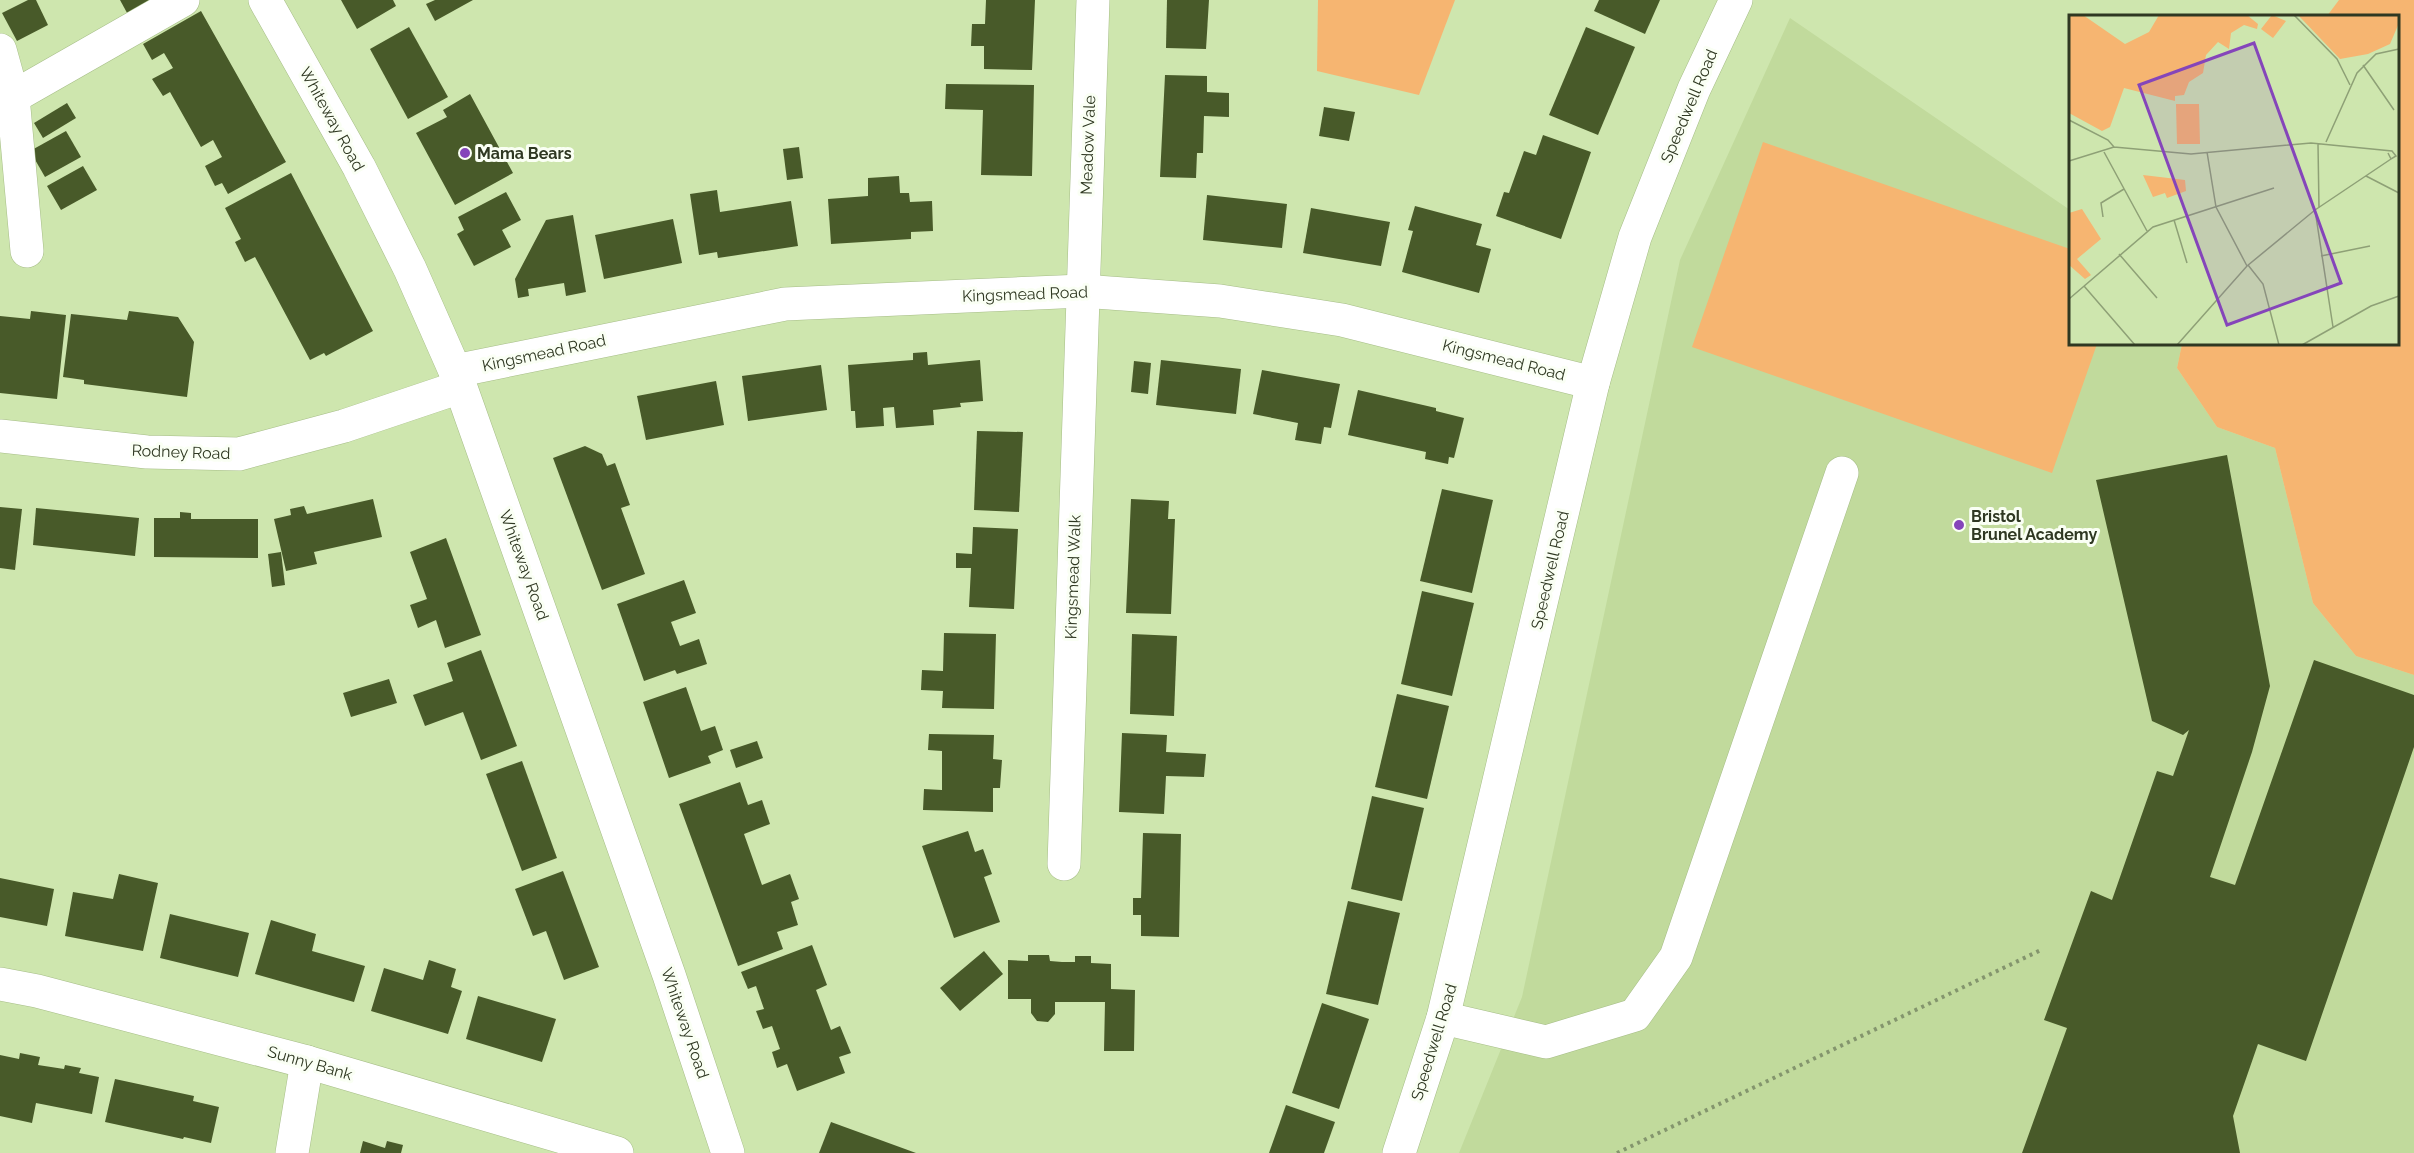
<svg xmlns="http://www.w3.org/2000/svg" width="2414" height="1153" font-family="Raleway,sans-serif">
	<style>
		.built { fill: #c1da9c }
		.green { fill: #f6b571 }
		.building { fill: #485a29 }
		.lines { fill: none; stroke-linecap: round; stroke-linejoin: round }
		.minor-casing { stroke: #a6bd87; stroke-width: 34 }
		.path { stroke: #84956d; stroke-width: 4; stroke-dasharray: 3 4.5; stroke-linecap: butt }
		.minor { stroke: #fff; stroke-width: 33 }
		.poi-dot { fill: #8545ba; stroke: #fafff4; stroke-width: 2 }
		.labels { text-anchor: middle; dominant-baseline: central; stroke-width: 6; stroke-linejoin: round; paint-order: stroke }
		.street-label { font-size: 16px; fill: #2f3822; stroke: #fafff4 }
		.poi-label { font-size: 16px; font-weight: bold; fill: #2f3822; stroke: #fafff4; text-anchor: start }
		.inset-road { fill: none; stroke: #8ea076; stroke-width: 1.5 }
		.view { fill: #8545ba; fill-opacity: 0.15; stroke: #8545ba; stroke-width: 3 }
		.inset-edge { fill: none; stroke: #2f3822; stroke-width: 3 }
	</style>
	<rect width="100%" height="100%" fill="#cee6ae"/>
	<!-- built -->
	<polygon class="built" points="1790,18 2070,210 2070,344 2182,344 2177,368 2217,427 2275,448 2313,603 2356,656 2414,675 2414,1153 1459,1153 1522,997 1680,260"/>
	<!-- green -->
	<g class="green">
		<polygon points="1318,0 1455,0 1419,95 1317,71"/>
		<polygon points="2339,0 2414,0 2414,675 2356,656 2313,603 2275,448 2217,427 2177,368 2182,344 2398,344 2398,16 2327,16"/>
		<polygon points="1763,142 2070,249 2070,344 2097,344 2052,473 1692,347"/>
	</g>
	<!-- building -->
	<g class="building">
		<polygon points="28,0 36,0 48,25 17,41 2,13"/>
		<polygon points="120,0 171,0 132,22"/>
		<polygon points="341,0 393,0 396,6 357,29"/>
		<polygon points="435,0 473,0 435,21 426,4"/>
		<polygon points="986,0 1035,0 1032,70 984,69 984,46 971,46 972,24 985,24"/>
		<polygon points="1167,0 1209,0 1206,49 1166,48"/>
		<polygon points="1599,0 1660,0 1645,34 1594,11"/>
		<polygon points="201,11 286,162 228,194 222,183 215,186 205,166 222,157 213,140 201,147 170,92 163,96 152,79 173,68 164,53 152,60 143,44"/>
		<polygon points="409,27 448,97 408,119 370,49"/>
		<polygon points="1586,27 1635,47 1598,135 1549,115"/>
		<polygon points="1165,75 1207,76 1207,92 1229,93 1229,117 1204,116 1203,153 1197,153 1196,178 1160,177"/>
		<polygon points="946,84 1034,85 1032,176 981,175 983,110 945,109"/>
		<polygon points="470,94 513,173 455,205 416,133 447,117 443,110"/>
		<polygon points="67,103 76,118 43,138 34,123"/>
		<polygon points="1324,107 1355,112 1349,141 1319,136"/>
		<polygon points="66,131 81,157 45,177 30,151"/>
		<polygon points="1543,135 1591,152 1561,239 1496,216 1504,192 1509,193 1524,151 1536,155"/>
		<polygon points="799,147 803,178 787,180 783,149"/>
		<polygon points="83,166 97,190 61,210 47,186"/>
		<polygon points="291,173 373,331 326,356 324,353 310,360 255,257 245,262 235,242 241,239 225,208"/>
		<polygon points="899,176 900,193 909,193 910,202 932,201 933,231 911,232 911,239 831,244 828,199 868,196 868,178"/>
		<polygon points="717,190 720,212 791,201 798,246 718,258 717,252 699,255 690,194"/>
		<polygon points="506,192 521,220 502,230 511,247 474,266 457,234 464,230 458,217"/>
		<polygon points="1207,195 1287,204 1282,248 1203,240"/>
		<polygon points="1415,206 1482,224 1476,245 1491,249 1479,293 1402,272 1413,231 1408,230"/>
		<polygon points="1311,208 1390,222 1381,266 1303,253"/>
		<polygon points="573,215 586,292 566,296 564,283 528,289 529,296 518,298 515,279 546,220"/>
		<polygon points="673,219 682,263 604,279 595,235"/>
		<polygon points="31,311 66,315 57,399 0,393 0,316 30,319"/>
		<polygon points="129,311 178,317 194,342 187,397 84,384 84,380 63,377 71,314 127,320"/>
		<polygon points="927,352 928,365 980,360 983,401 960,403 961,407 933,410 934,425 896,428 894,407 883,408 884,426 856,428 855,411 851,411 848,365 913,360 913,353"/>
		<polygon points="1161,360 1241,369 1236,414 1156,405"/>
		<polygon points="1134,361 1151,363 1148,394 1131,392"/>
		<polygon points="821,365 827,410 748,421 742,376"/>
		<polygon points="1262,370 1340,384 1331,428 1324,427 1321,444 1295,440 1298,423 1253,414"/>
		<polygon points="716,381 724,425 646,440 637,396"/>
		<polygon points="1358,390 1436,408 1436,411 1464,418 1454,458 1449,457 1448,464 1425,459 1426,452 1348,435"/>
		<polygon points="977,431 1023,432 1019,512 974,510"/>
		<polygon points="585,446 602,454 607,466 615,463 630,505 621,508 645,574 602,590 553,458"/>
		<polygon points="2227,455 2270,686 2252,752 2210,877 2235,885 2314,660 2414,695 2414,747 2306,1061 2258,1044 2233,1116 2240,1153 2022,1153 2067,1028 2044,1020 2091,891 2112,900 2157,771 2173,776 2189,730 2183,735 2152,721 2096,480"/>
		<polygon points="1442,489 1493,500 1472,593 1420,581"/>
		<polygon points="373,499 382,537 314,552 317,564 286,571 274,519 291,515 290,509 304,506 307,514"/>
		<polygon points="1131,499 1169,501 1168,519 1175,519 1171,614 1126,613"/>
		<polygon points="0,507 22,509 15,570 0,568"/>
		<polygon points="36,508 139,518 135,556 33,545"/>
		<polygon points="180,512 191,513 191,519 258,519 258,558 154,557 154,518 180,518"/>
		<polygon points="973,527 1018,529 1014,609 969,607 971,568 956,568 956,553 972,554"/>
		<polygon points="446,538 481,635 445,648 436,620 418,628 410,605 427,599 410,552"/>
		<polygon points="281,552 285,585 272,587 268,554"/>
		<polygon points="684,580 696,613 671,622 680,646 699,639 707,664 677,674 675,670 644,681 617,604"/>
		<polygon points="1422,591 1474,603 1452,696 1401,684"/>
		<polygon points="944,633 996,634 994,709 942,708 943,691 921,690 922,670 943,671"/>
		<polygon points="1132,634 1177,636 1174,716 1130,714"/>
		<polygon points="481,650 517,746 481,760 463,712 425,726 413,695 453,681 447,663"/>
		<polygon points="389,679 397,703 351,717 343,693"/>
		<polygon points="686,687 701,731 715,726 723,750 708,756 711,763 669,778 643,702"/>
		<polygon points="1397,694 1449,706 1427,799 1375,787"/>
		<polygon points="1122,733 1167,735 1166,752 1206,754 1204,777 1166,776 1164,814 1119,812"/>
		<polygon points="929,734 994,735 993,759 1002,760 1000,788 993,788 993,812 923,810 924,789 942,790 942,751 928,750"/>
		<polygon points="757,741 763,758 736,768 730,750"/>
		<polygon points="522,761 557,858 522,871 486,774"/>
		<polygon points="740,782 748,805 762,800 770,824 744,834 762,885 790,874 799,899 791,902 798,925 777,932 783,949 738,966 679,804"/>
		<polygon points="1372,796 1424,808 1402,901 1351,889"/>
		<polygon points="968,831 975,852 983,849 992,874 984,877 1000,922 954,938 922,846"/>
		<polygon points="1143,833 1181,834 1179,937 1141,936 1141,915 1133,915 1133,898 1141,898"/>
		<polygon points="563,871 599,967 564,980 546,931 533,936 515,889"/>
		<polygon points="119,874 158,883 143,951 65,936 73,892 113,899"/>
		<polygon points="0,878 54,889 47,926 0,917"/>
		<polygon points="1348,901 1400,913 1378,1005 1326,994"/>
		<polygon points="170,914 249,933 238,977 160,958"/>
		<polygon points="271,920 316,934 312,951 365,966 354,1002 255,974"/>
		<polygon points="812,945 827,985 816,990 831,1030 840,1026 851,1053 839,1057 845,1073 797,1091 787,1064 777,1068 772,1052 780,1049 772,1026 763,1029 756,1011 764,1009 756,986 748,989 741,972"/>
		<polygon points="984,951 1003,974 960,1011 940,988"/>
		<polygon points="1028,955 1049,955 1050,961 1062,962 1075,962 1075,956 1091,956 1091,963 1111,964 1111,989 1135,990 1134,1051 1104,1051 1105,1002 1055,1002 1055,1014 1048,1022 1037,1021 1031,1013 1031,999 1008,999 1008,960 1028,961"/>
		<polygon points="429,960 456,969 451,987 462,991 448,1034 371,1011 384,968 423,980"/>
		<polygon points="478,996 556,1019 542,1062 466,1039"/>
		<polygon points="1322,1003 1369,1019 1339,1109 1292,1093"/>
		<polygon points="20,1053 40,1057 38,1065 64,1069 65,1065 81,1068 79,1073 99,1077 92,1114 36,1103 32,1123 0,1116 0,1055 19,1059"/>
		<polygon points="115,1079 194,1096 193,1101 219,1107 211,1143 184,1137 183,1139 105,1122"/>
		<polygon points="1286,1105 1335,1122 1324,1153 1269,1153"/>
		<polygon points="831,1122 916,1153 819,1153"/>
		<polygon points="363,1141 385,1148 387,1141 403,1145 401,1153 360,1153"/>
	</g>
	<g class="lines">
		<defs>
			<g id="minor">
				<polyline points="265,0 359,167 410,269 455,371 669,975 728,1153"/>
				<polyline points="0,50 13,97 27,251"/>
				<polyline points="13,97 183,0"/>
				<polyline points="455,371 785,304 1082,291 1220,301 1342,320 1593,383"/>
				<polyline points="0,436 147,452 239,454 344,426 460,387"/>
				<polyline points="1064,864 1093,0"/>
				<polyline points="0,984 37,991 307,1062 617,1153"/>
				<polyline points="1443,1018 1546,1042 1635,1015 1676,957 1842,473"/>
				<polyline points="292,1153 307,1062"/>
				<polyline points="1399,1153 1443,1018 1593,383 1635,237 1694,89 1736,0"/>
			</g>
		</defs>
		<!-- minor casing -->
		<use href="#minor" class="minor-casing"/>
		<!-- path -->
		<polyline class="path" points="1617,1153 2043,949"/>
		<!-- minor -->
		<use href="#minor" class="minor"/>
	</g>
	<!-- markers -->
	<g class="poi-dot">
		<circle cx="465" cy="153" r="6"/>
		<circle cx="1959" cy="525" r="6"/>
	</g>
	<g class="labels">
		<!-- street labels -->
		<g class="street-label">
			<text transform="translate(1689 106) rotate(-67)">Speedwell Road</text>
			<text transform="translate(332 119) rotate(61)">Whiteway Road</text>
			<text transform="translate(1088 145) rotate(-88)">Meadow Vale</text>
			<text transform="translate(1025 294) rotate(-2)">Kingsmead Road</text>
			<text transform="translate(544 353) rotate(-12)">Kingsmead Road</text>
			<text transform="translate(1504 360) rotate(14)">Kingsmead Road</text>
			<text transform="translate(181 452) rotate(2)">Rodney Road</text>
			<text transform="translate(524 565) rotate(70)">Whiteway Road</text>
			<text transform="translate(1550 570) rotate(-77)">Speedwell Road</text>
			<text transform="translate(1073 577) rotate(-88)">Kingsmead Walk</text>
			<text transform="translate(685 1023) rotate(71)">Whiteway Road</text>
			<text transform="translate(1434 1042) rotate(-73)">Speedwell Road</text>
			<text transform="translate(310 1063) rotate(16)">Sunny Bank</text>
		</g>
		<!-- poi labels -->
		<g class="poi-label">
			<text x="477" y="153">Mama Bears</text>
			<text x="1971" y="516">Bristol<tspan x="1971" dy="18">Brunel Academy</tspan></text>
		</g>
	</g>
	<!-- overview -->
	<g transform="translate(2069 15)">
		<rect width="330" height="330" fill="#cee6ae"/>
		<path d="M 0,0 L 14,0 L 56,29 L 80,17 L 90,0 L 178,0 L 189,9 L 188,14 L 175,10 L 162,18 L 160,34 L 149,27 L 137,40 L 134,58 L 120,67 L 115,80 L 106,81 L 106,86 L 55,73 L 41,112 L 33,116 L 0,98 ZM 203,0 L 217,6 L 204,23 L 192,14 ZM 229,0 L 330,0 L 330,8 L 321,29 L 299,39 L 271,44 ZM 107,89 L 130,89 L 131,129 L 108,129 ZM 74,160 L 116,165 L 117,176 L 98,183 L 96,178 L 84,182 ZM 13,194 L 32,224 L 8,244 L 22,260 L 16,264 L 0,250 L 0,198 Z" fill="#f6b571"/>
		<path class="inset-road" d="M 225,0 L 268,44 L 281,70M 294,50 L 325,95M 0,105 L 39,125 L 45,132M 257,127 L 288,58 L 307,39 L 330,34M 249,129 L 250,193M 35,137 L 78,216M 138,137 L 147,192 L 178,251M 0,146 L 45,132 L 122,139 L 242,128 L 323,136 L 327,141 L 322,144 L 319,138M 297,161 L 330,178M 246,195 L 264,312M 34,202 L 32,188 L 55,174M 105,205 L 118,248M 50,239 L 88,283M 252,241 L 301,231M 179,250 L 194,269 L 210,330M 15,271 L 66,330M 0,284 L 84,212 L 205,173M 108,330 L 178,251 L 246,195 L 322,144M 233,330 L 302,291 L 330,281"/>
		<path class="view" d="M 185,28 L 272,268 L 158,310 L 70,70 Z"/>
		<rect width="330" height="330" class="inset-edge"/>
	</g>
</svg>
